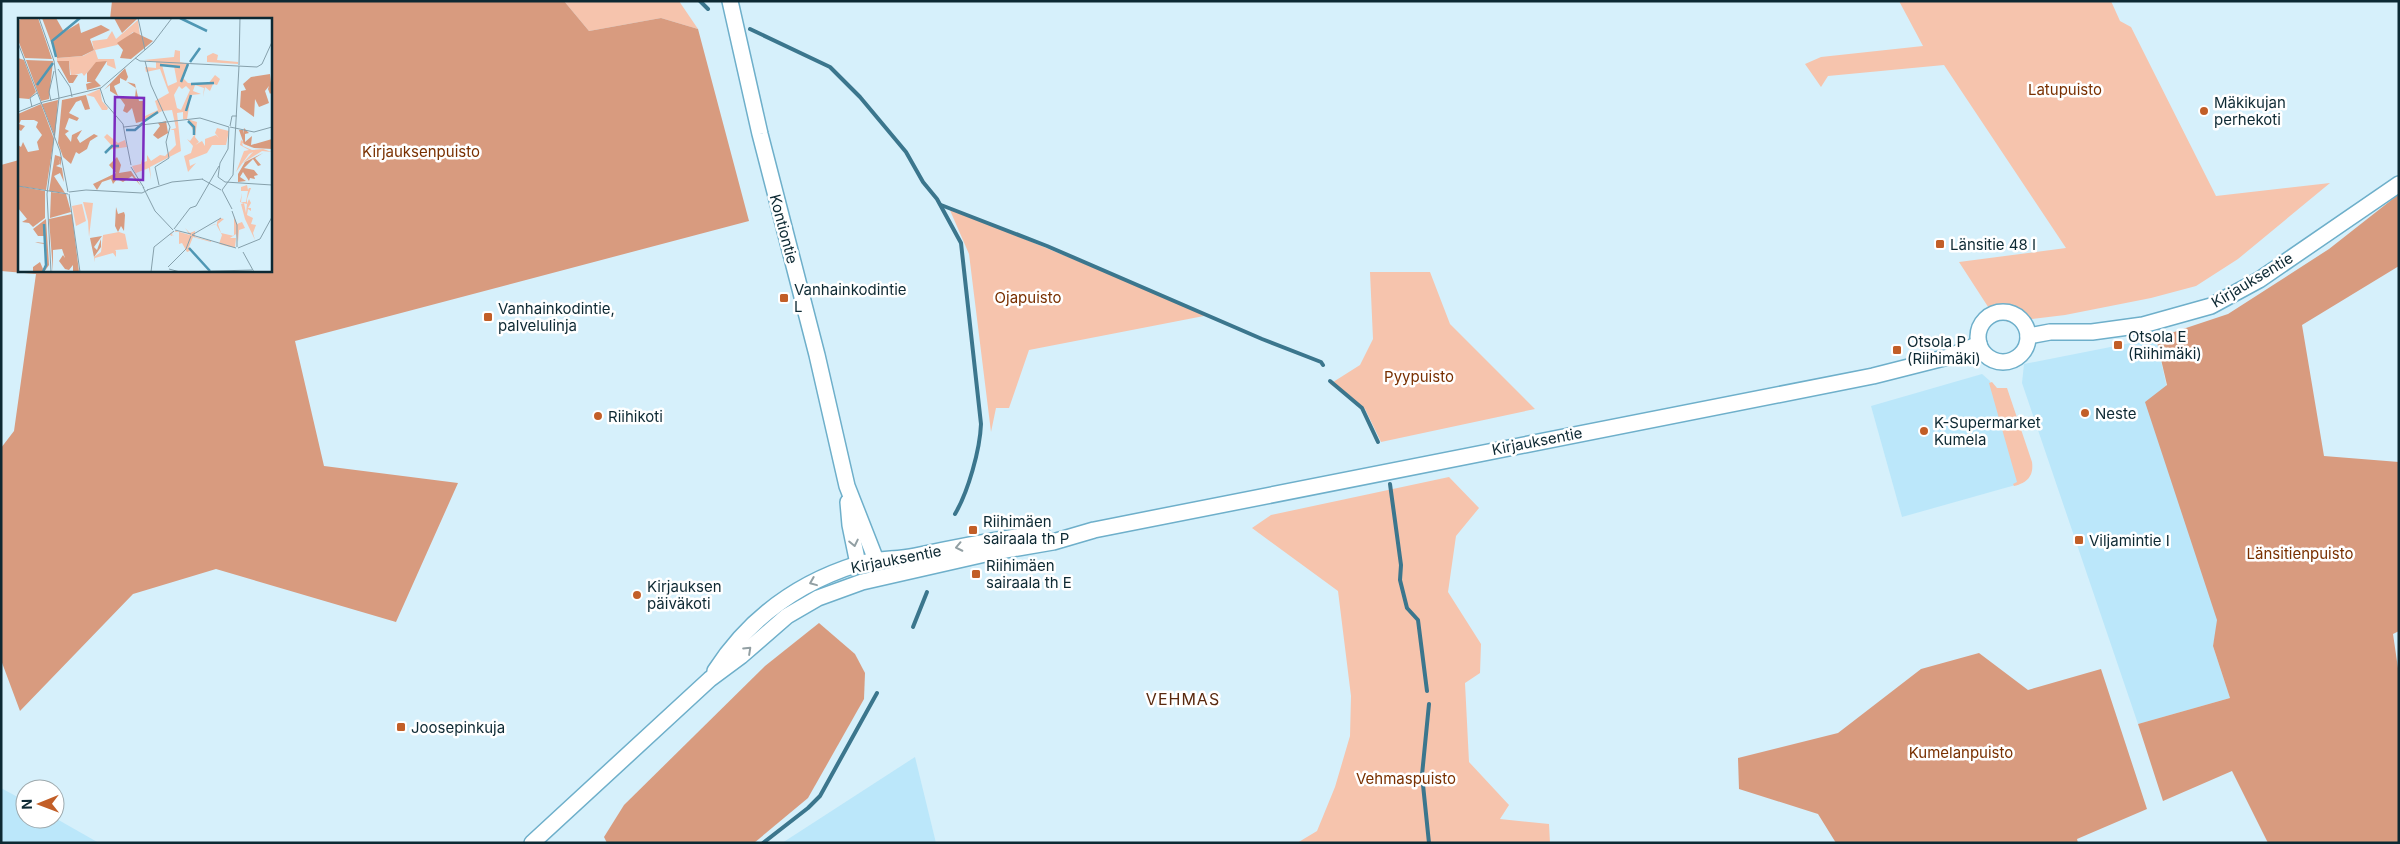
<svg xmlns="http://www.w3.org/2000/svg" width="2400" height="844" font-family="Inter,sans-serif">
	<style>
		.built { fill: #bbe7fa }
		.green { fill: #f6c4ad }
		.forest { fill: #d89b7f }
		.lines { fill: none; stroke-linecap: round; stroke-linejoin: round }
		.stream { stroke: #3b768d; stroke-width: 4 }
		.secondary-casing { stroke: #6eafca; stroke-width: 18 }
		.secondary { stroke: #fff; stroke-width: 15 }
		.oneway { stroke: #929fa3 }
		.poi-dot { fill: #c25e27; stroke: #fff; stroke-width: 2 }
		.labels { text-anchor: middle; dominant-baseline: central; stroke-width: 5; stroke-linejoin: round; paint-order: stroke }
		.park-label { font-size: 15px; fill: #793001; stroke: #fff }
		.poi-label { font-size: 15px; fill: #0d2933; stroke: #fff; text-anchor: start }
		.street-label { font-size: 15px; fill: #0d2933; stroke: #fff }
		.neighbourhood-label { font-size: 16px; letter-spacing: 1px; fill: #59290f; stroke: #fff }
		.inset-river { fill: none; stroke: #4f97b4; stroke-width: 2.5 }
		.inset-road { fill: none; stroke: #86a0ab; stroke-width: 1 }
		.view { fill: #7b2cbf; fill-opacity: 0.15; stroke: #7b2cbf; stroke-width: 2.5 }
		.inset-edge { fill: none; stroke: #0d2933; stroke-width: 2.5 }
	</style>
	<rect width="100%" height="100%" fill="#d6f0fb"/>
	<!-- built -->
	<g class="built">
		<polygon points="2156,338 2218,621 2213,646 2230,698 2138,724 2022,383 2024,364"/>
		<polygon points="1982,374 1990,381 2019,484 1902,517 1871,406"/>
		<polygon points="915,757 936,843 782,843 796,834"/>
		<polygon points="1,788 25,801 25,819 55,818 99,843 1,843"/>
	</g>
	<!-- green -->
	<g class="green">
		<polygon points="564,1 679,1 698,29 661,18 589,31"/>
		<polygon points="1899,1 2111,1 2120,21 2131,27 2216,196 2330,183 2238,259 2196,286 2151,298 2065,315 2008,322 1994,316 1959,262 2066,248 1944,65 1828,76 1821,87 1805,64 1821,57 1923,46"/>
		<polygon points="949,208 1209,315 1029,350 1009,408 996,408 991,432 969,254"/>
		<polygon points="1370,272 1430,272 1450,324 1535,409 1381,442 1365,409 1330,384 1360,365 1373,339"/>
		<path d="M 1992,382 L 1997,388 L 2007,388 L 2032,462 C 2034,476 2027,483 2014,486 L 2013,484 L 2017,482 L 1989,383 Z"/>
		<polygon points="1449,477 1479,508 1456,536 1448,592 1481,644 1480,673 1465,683 1469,762 1509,805 1500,819 1549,824 1550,843 1297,843 1317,831 1335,787 1350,736 1351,696 1338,591 1252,528 1271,515"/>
	</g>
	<!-- forest -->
	<g class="forest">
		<polygon points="112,1 564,1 589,31 661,18 698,29 749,221 295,341 324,466 458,483 396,622 216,569 133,594 20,711 1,660 1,448 14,431 36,274 1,271 1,165 19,160 19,270 270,270 270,19 110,19"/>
		<polygon points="2399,194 2399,266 2302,325 2324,456 2399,462 2399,631 2393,634 2399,675 2399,843 2268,843 2232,771 2163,801 2138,724 2230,698 2213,646 2217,620 2145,402 2167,385 2156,338 2228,314 2329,249"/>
		<polygon points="819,623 855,654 865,673 864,699 808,798 754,843 607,843 604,837 624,805 765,666"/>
		<polygon points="1979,653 2028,690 2101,669 2147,809 2077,839 2078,843 1836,843 1818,814 1739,789 1738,758 1838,733 1921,669"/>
	</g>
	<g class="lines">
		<!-- stream -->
		<g class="stream">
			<polyline points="700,1 708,9"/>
			<path d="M 750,29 L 830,67 L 860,97 L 906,152 L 923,182 L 937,199 L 961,243 L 981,424 C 980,450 968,492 955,514"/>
			<polyline points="941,205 1047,246 1262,339 1321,362 1323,365"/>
			<polyline points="1330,381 1362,408 1378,442"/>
			<polyline points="1390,484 1401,565 1400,580 1407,608 1418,620 1427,691"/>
			<polyline points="913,627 927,592"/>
			<polyline points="763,843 808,808 820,796 877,693"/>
			<polyline points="1429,843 1422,775 1429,704"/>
		</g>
		<defs>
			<g id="secondary">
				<polyline points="730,1 760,134 817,355 847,486 876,560"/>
				<circle cx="2003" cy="337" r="25"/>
				<polyline points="2028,336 2050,332 2092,332 2143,325 2211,306 2259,280 2399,184"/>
				<polyline points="848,502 850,525 858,564"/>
				<path d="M 715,671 C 750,617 797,583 858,564 C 877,558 896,560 915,556 C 957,547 999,539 1042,533"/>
				<polyline points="532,843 710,679 741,656 787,616 818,598 862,582 994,552 1053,542 1094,530 1873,376 1948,357 1979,344"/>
			</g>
		</defs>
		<!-- secondary casing -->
		<use href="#secondary" class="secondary-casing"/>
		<!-- secondary -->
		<use href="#secondary" class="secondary"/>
	</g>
	<!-- one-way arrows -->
	<defs><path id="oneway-chevron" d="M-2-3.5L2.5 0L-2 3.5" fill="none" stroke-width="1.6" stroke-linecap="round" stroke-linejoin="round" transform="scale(1.25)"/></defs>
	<g class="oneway">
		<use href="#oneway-chevron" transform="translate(854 543) rotate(78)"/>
		<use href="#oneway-chevron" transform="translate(959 547) rotate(168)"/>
		<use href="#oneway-chevron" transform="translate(813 582) rotate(158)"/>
		<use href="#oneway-chevron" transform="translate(748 650) rotate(-43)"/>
	</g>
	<!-- markers -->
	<g class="poi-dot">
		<circle cx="2204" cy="111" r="5"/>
		<rect x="1935" y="239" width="10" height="10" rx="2.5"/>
		<rect x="779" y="293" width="10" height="10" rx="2.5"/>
		<rect x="483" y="312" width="10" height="10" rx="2.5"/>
		<rect x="2113" y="340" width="10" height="10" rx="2.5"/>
		<rect x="1892" y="345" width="10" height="10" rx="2.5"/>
		<circle cx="2085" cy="413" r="5"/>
		<circle cx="598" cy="416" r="5"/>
		<circle cx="1924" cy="431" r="5"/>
		<rect x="968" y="525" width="10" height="10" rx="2.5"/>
		<rect x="2074" y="535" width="10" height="10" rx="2.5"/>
		<rect x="971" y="569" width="10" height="10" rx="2.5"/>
		<circle cx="637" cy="595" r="5"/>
		<rect x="396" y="722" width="10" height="10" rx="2.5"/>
	</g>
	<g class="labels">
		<!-- park labels -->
		<g class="park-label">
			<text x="2065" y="89">Latupuisto</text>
			<text x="421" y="151">Kirjauksenpuisto</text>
			<text x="1028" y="297">Ojapuisto</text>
			<text x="1419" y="376">Pyypuisto</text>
			<text x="2300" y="553">Länsitienpuisto</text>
			<text x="1961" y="752">Kumelanpuisto</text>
			<text x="1406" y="778">Vehmaspuisto</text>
		</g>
		<!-- poi labels -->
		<g class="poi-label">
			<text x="2214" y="102">Mäkikujan<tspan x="2214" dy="17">perhekoti</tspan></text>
			<text x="1950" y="244">Länsitie 48 I</text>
			<text x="794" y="289">Vanhainkodintie<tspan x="794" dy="17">L</tspan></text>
			<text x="498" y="308">Vanhainkodintie,<tspan x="498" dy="17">palvelulinja</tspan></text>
			<text x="2128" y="336">Otsola E<tspan x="2128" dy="17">(Riihimäki)</tspan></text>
			<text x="1907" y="341">Otsola P<tspan x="1907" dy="17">(Riihimäki)</tspan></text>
			<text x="2095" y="413">Neste</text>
			<text x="608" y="416">Riihikoti</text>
			<text x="1934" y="422">K-Supermarket<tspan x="1934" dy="17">Kumela</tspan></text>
			<text x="983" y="521">Riihimäen<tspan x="983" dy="17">sairaala th P</tspan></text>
			<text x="2089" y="540">Viljamintie I</text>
			<text x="986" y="565">Riihimäen<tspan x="986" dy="17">sairaala th E</tspan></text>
			<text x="647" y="586">Kirjauksen<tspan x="647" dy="17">päiväkoti</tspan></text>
			<text x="411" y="727">Joosepinkuja</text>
		</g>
		<!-- street labels -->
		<g class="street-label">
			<text transform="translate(784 229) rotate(75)">Kontiontie</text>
			<text transform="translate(2252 280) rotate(-31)">Kirjauksentie</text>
			<text transform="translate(1537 441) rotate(-11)">Kirjauksentie</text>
			<text transform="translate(896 559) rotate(-11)">Kirjauksentie</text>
		</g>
		<!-- neighbourhood labels -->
		<g class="neighbourhood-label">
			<text x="1183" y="699">VEHMAS</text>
		</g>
	</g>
	<!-- overview -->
	<g transform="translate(18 18)">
		<rect width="254" height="254" fill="#d6f0fb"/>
		<path d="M 120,2 L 122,18 L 115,14 L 99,27 L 77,32 L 80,41 L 96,41 L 98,51 L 89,47 L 89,43 L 75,48 L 66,58 L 64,55 L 53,58 L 51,43 L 39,43 L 39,40 L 65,38 L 76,32 L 74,23 L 89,21 L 94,13 L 98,21 ZM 222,8 L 220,46 L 189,44 L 189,38 L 195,35 L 200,37 L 199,42 L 220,44 ZM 157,32 L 162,33 L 162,44 L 171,46 L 165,60 L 170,65 L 190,66 L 197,57 L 202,61 L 199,67 L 195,66 L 192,73 L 187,69 L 185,79 L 186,70 L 177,67 L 175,73 L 183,76 L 173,77 L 169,101 L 165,101 L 165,94 L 159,95 L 163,133 L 132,149 L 133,162 L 131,150 L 118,155 L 119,159 L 114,148 L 123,146 L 123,141 L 124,145 L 129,143 L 129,137 L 133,143 L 142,137 L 147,138 L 158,127 L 156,112 L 152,112 L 158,110 L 154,92 L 144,93 L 125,103 L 127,98 L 140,92 L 137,83 L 151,75 L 142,51 L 128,54 L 127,49 L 138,50 L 138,44 L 126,42 L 156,39 ZM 144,47 L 156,48 L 159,64 L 150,68 ZM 161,68 L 164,71 L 168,68 L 172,72 L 163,92 L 159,90 L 156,77 ZM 82,71 L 84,83 L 90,90 L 89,92 L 84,92 L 76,79 L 68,77 ZM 169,101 L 179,104 L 177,119 L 181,124 L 177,127 L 184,123 L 187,128 L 187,121 L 198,117 L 201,120 L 197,115 L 199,110 L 211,113 L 208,127 L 194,127 L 189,135 L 171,142 L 172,148 L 178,145 L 170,154 L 166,138 L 173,135 L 175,128 L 169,121 L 172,123 L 177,116 ZM 89,116 L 100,125 L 107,122 L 109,129 L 88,132 L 94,128 L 86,119 ZM 223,122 L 235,130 L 224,125 L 225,128 L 234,132 L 245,131 L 254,134 L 244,133 L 225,145 L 235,134 L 231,136 L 218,154 L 226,133 L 231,132 L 222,127 ZM 229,167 L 230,172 L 231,170 L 233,170 L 229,181 L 229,186 L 231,181 L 233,185 L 230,190 L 233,190 L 233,193 L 230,191 L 229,197 L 235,200 L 233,206 L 238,207 L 235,215 L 237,222 L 227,201 L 223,186 L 226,185 L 228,195 L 229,186 L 222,184 L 224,175 L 223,184 L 228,184 L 230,173 L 223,173 L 223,169 ZM 65,184 L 75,185 L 71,219 L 70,203 ZM 64,186 L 68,203 L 58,208 L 54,188 ZM 216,198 L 219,206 L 224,204 L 227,210 L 221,212 L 220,224 L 218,216 L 212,220 L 218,220 L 217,229 L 212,229 L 194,224 L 201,226 L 204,217 L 198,206 L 190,209 L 197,206 L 198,206 L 199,207 L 199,204 L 202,200 L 206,201 L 200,206 L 203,215 L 216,218 ZM 189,208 L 177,213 L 177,219 L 193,223 L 193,224 L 175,219 L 171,229 L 174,232 L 169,234 L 164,225 L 161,226 L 161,214 L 156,214 L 152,217 L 154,216 L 156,219 L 155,217 L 153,218 L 152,216 L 158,213 L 172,217 L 167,210 L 172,215 ZM 101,214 L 107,216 L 110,231 L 97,232 L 98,233 L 98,239 L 95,235 L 77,240 L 77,244 L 76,239 L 83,234 L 85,217 Z" fill="#f6c4ad" fill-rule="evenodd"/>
		<path d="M 4,0 L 20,0 L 34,41 L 7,40 L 0,22 L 0,3 ZM 24,0 L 38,0 L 46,14 L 61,5 L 63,15 L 83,7 L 92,12 L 72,21 L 76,32 L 64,38 L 39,40 ZM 96,0 L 119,0 L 119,1 L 104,15 ZM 116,14 L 135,23 L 113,41 L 102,40 L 105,32 L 99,25 ZM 0,40 L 6,42 L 18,74 L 11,81 L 0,80 ZM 8,42 L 35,43 L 31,81 L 23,83 ZM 39,43 L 51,43 L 52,57 L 60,57 L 55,65 L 51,65 ZM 89,43 L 77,62 L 83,68 L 69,72 L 68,66 L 74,64 L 69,64 L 69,55 L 78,44 ZM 111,46 L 107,50 L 110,59 L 108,63 L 102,60 L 102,65 L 96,68 L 100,78 L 92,73 L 92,67 L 86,72 ZM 252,56 L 254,74 L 252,76 L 250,71 L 251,68 L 247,73 L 251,85 L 241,89 L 237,81 L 236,99 L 222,89 L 223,73 L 228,72 L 225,66 L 233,59 ZM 109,64 L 117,66 L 121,83 L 126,83 L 125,103 L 118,105 L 114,90 L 109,95 L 105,93 L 107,87 L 102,80 L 117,80 L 118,70 ZM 68,77 L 72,91 L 67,92 L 63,82 L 58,84 L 51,95 L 61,100 L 59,103 L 51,100 L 47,111 L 51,113 L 47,116 L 53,124 L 54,117 L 64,112 L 59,120 L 62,125 L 76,116 L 80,118 L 72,123 L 69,131 L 61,136 L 58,134 L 53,146 L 45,139 L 40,125 L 44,82 ZM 40,82 L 37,119 L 24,86 ZM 23,86 L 36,121 L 28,172 L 0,168 L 0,127 L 3,129 L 5,124 L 10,134 L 21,132 L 19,124 L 24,117 L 18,109 L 20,104 L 16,102 L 3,102 L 1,106 L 7,108 L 3,113 L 0,111 L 0,96 ZM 148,103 L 150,115 L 140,121 L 135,117 L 142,108 L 140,105 ZM 226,110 L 231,115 L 227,116 L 227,124 L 234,118 L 233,127 L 254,121 L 254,131 L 236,130 L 226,126 L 221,112 L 225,112 L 225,116 ZM 245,135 L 237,140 L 243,147 L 240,148 L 235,141 L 226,150 L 236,152 L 240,157 L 236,158 L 237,161 L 232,160 L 231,163 L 225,154 L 222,159 L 228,163 L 220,164 L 220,156 L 227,144 ZM 37,137 L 43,139 L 43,148 L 40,139 L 42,146 L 38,148 L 44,150 L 46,164 L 42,155 L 36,158 L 47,175 L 31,173 ZM 99,139 L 103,147 L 101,155 L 113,153 L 123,168 L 114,158 L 105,164 L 99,161 L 95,166 L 93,161 L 84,164 L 79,172 L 75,166 L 98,155 L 91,147 ZM 0,168 L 27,173 L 27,200 L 15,209 L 11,205 L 4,204 L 9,201 L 0,190 ZM 33,174 L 48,176 L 53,194 L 32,200 ZM 98,189 L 100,196 L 106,194 L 107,197 L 106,213 L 103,208 L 100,214 L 97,208 ZM 54,196 L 61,254 L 55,254 L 55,247 L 51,252 L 47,251 L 41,243 L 45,237 L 47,240 L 44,231 L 35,232 L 35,254 L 31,201 ZM 28,201 L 31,247 L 26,254 L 15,254 L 15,249 L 22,244 L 25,251 L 28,247 L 27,226 L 20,225 L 17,224 L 26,225 L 26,218 L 20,218 L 15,211 ZM 84,218 L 76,229 L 79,232 L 83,221 L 83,229 L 76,239 L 72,220 Z" fill="#d89b7f"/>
		<path class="inset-river" d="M 162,0 L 189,13M 38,39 L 34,23 L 62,0M 172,44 L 182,30M 142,47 L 162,49M 163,64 L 170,46M 173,66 L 196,65M 19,67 L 35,45M 168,93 L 173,77M 170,103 L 176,109 L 176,117M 125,104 L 140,94M 108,112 L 117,112 L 125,105M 87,135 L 94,128 L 101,128M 171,230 L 192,253M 25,254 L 28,247 L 26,206"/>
		<path class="inset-road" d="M 21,0 L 36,43 L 41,80 L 29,176 L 33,254M 120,0 L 127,32M 0,25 L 42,133 L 50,174M 117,40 L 122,43 L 239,49 L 244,46 L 254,24M 127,43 L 133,67 L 152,109 L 148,124 L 151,140 L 137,149 L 141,167M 221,47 L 222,0M 40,51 L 52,69 L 54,79M 82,70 L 87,85 L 105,106 L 107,117M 33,83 L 31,74 L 36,53M 14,89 L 12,80 L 19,75M 0,94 L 25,84 L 83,70 L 135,25 L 154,0M 212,108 L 214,98 L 219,98M 106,109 L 182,100 L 211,109M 212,109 L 236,114 L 254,109M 107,117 L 113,147M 113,149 L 126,170M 200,159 L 207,164 L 254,167M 200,159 L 202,145 L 210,131 L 211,109M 184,161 L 203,172M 0,168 L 50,176M 125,169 L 137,193 L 155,212M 129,172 L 154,164 L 185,161M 204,172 L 215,157 L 221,48M 204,172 L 214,191M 51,174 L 68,172 L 124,175 L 130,172M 51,176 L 62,254M 214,193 L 219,207 L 219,229M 156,211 L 172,190 L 178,188 L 201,148M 157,212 L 173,216M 174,217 L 218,230M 174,217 L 203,200M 220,230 L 242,221 L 254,199M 225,234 L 236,254M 150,249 L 168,231 L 173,218M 151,251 L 162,254 L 234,252M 133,254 L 136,229 L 156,213"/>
		<path class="view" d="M 97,79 L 126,80 L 125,162 L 96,161 Z"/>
		<rect width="254" height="254" class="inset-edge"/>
	</g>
	<!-- border -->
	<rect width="2400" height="844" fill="none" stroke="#0d2933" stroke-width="5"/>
	<!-- north arrow -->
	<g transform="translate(40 804) rotate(269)"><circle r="24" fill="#ffffff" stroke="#9ea9ad"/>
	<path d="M0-4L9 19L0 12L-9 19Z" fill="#c25e27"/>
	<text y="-8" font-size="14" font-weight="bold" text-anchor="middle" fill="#0d2933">N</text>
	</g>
</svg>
